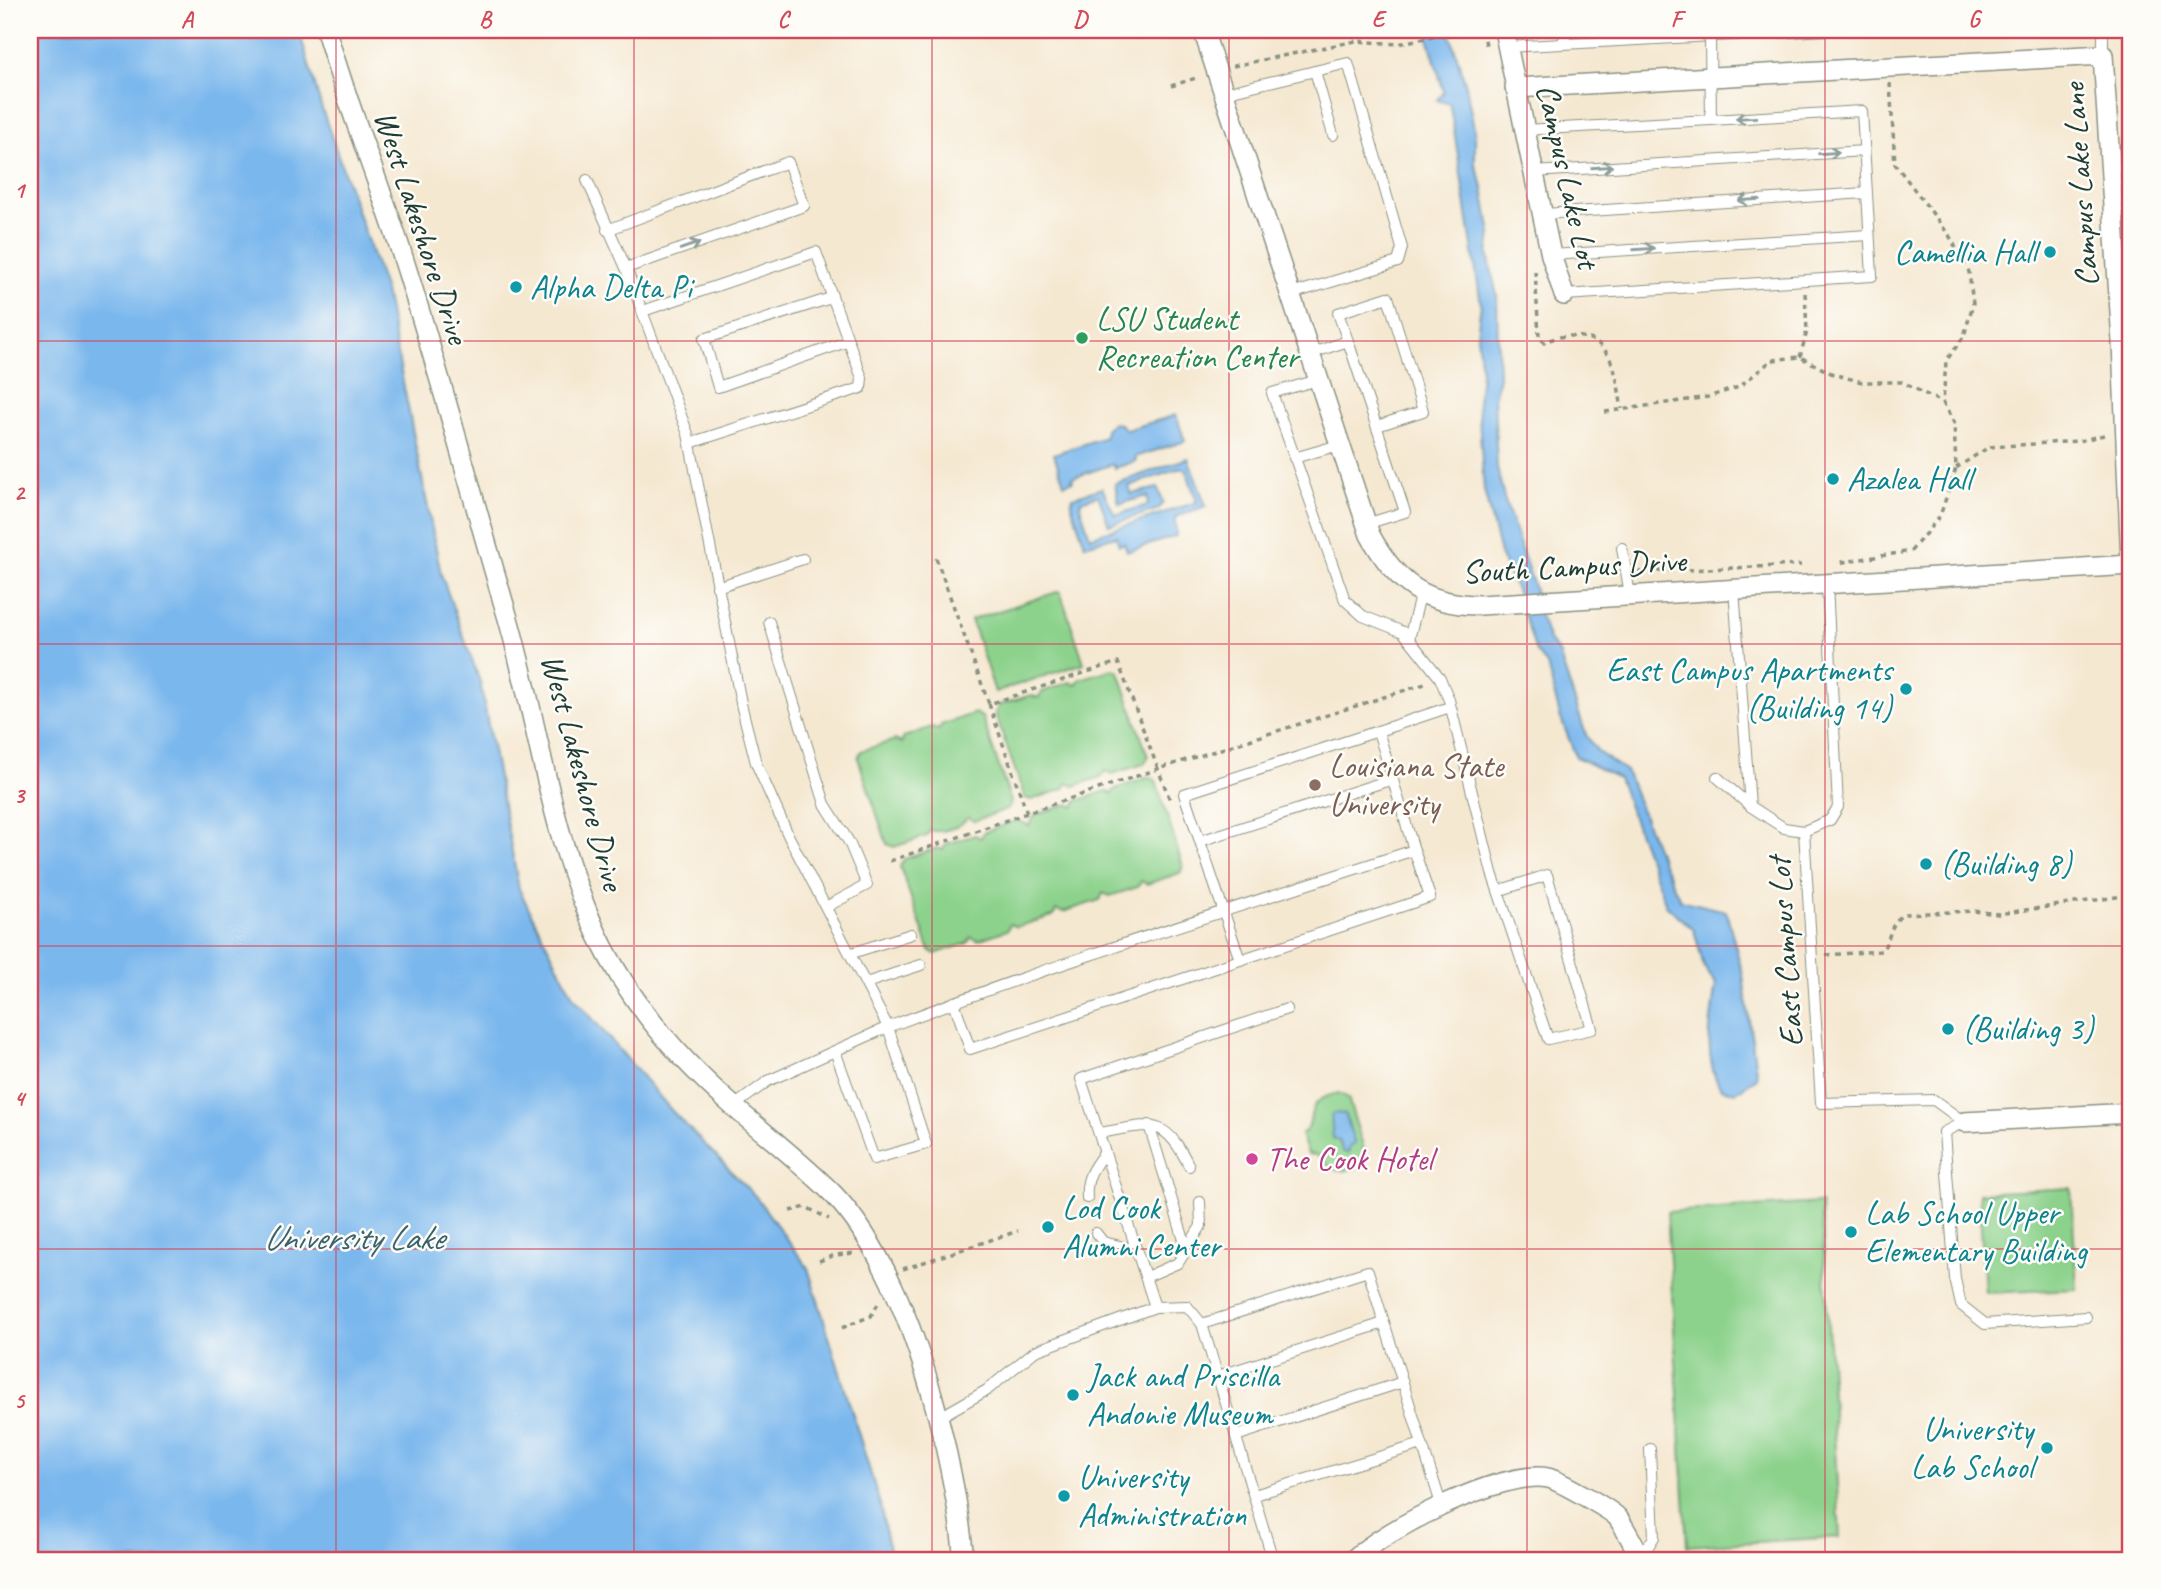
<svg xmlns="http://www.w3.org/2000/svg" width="2161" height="1590" font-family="Caveat,sans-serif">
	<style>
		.green { fill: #8cd28c; stroke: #568860; stroke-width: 2 }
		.water { fill: #7ab7ed; stroke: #4c7a90; stroke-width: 2; fill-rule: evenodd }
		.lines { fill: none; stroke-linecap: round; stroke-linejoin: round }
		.lane-casing { stroke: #8a9282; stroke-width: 12 }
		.street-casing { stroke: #8a9282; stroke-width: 22 }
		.path { stroke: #8a9282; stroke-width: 3.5; stroke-dasharray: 5 5; stroke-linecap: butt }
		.lane { stroke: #fff; stroke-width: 10 }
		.street { stroke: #fff; stroke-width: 19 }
		.oneway { stroke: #8f9e9a }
		.grid { fill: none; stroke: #d1495b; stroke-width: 2; stroke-opacity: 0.55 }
		.culture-dot { fill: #0f9aa8; stroke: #fdfcf7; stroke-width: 2.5 }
		.leisure-dot { fill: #2e9e5b; stroke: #fdfcf7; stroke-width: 2.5 }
		.education-dot { fill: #8d6e63; stroke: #fdfcf7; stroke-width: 2.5 }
		.hotel-dot { fill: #d1479c; stroke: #fdfcf7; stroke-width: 2.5 }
		.labels { text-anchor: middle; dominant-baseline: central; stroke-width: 5; stroke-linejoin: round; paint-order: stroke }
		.street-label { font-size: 33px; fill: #1f3d34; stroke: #fdfcf7 }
		.culture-label { font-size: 33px; fill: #0d838f; stroke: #fdfcf7; text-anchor: start }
		.leisure-label { font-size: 33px; fill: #27864d; stroke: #fdfcf7; text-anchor: start }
		.education-label { font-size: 33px; fill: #785e54; stroke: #fdfcf7; text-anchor: start }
		.hotel-label { font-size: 33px; fill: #b23c85; stroke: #fdfcf7; text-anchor: start }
		.water-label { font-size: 35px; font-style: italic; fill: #3a626c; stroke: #fdfcf7 }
		.neatline { fill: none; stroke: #d1495b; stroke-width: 2.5 }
		.grid-label { font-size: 23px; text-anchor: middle; font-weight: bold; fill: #d1495b }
	</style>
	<rect width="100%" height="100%" fill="#fdfcf7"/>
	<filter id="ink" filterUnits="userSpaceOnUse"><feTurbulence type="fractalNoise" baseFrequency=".0143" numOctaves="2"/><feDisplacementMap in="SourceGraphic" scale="14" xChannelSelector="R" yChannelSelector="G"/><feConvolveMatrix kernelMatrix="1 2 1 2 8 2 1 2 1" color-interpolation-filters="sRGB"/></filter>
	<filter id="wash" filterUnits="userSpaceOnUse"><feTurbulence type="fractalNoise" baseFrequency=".00686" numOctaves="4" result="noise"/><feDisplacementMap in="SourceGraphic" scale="28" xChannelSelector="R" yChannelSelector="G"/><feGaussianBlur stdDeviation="1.57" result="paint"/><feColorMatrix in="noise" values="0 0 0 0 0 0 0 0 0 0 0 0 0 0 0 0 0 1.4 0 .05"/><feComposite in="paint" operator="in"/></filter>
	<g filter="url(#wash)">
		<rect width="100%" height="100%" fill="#f5e8d1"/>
		<!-- green -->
		<g class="green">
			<polygon points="1060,591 1084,663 995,692 971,620"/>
			<polygon points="1113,669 1119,672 1148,757 1144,764 1112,774 1105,771 1101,777 1074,786 1067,783 1064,789 1031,800 1025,798 995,713 999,705 1031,695 1038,698 1042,692 1070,682 1076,685 1080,679"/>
			<path d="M 975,713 L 982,717 L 1011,802 L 1008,809 L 974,821 L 968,817 C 961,827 941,834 930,830 L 927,836 L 894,847 L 887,844 L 858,758 L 861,751 L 895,740 L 902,743 L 904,737 L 932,727 L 939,730 L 941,725 Z"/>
			<polygon points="1149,777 1156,781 1183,867 1180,873 1147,884 1141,881 1138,887 1110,896 1103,893 1100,900 1063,912 1056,910 1053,916 1016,927 1010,924 1007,930 978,940 971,937 968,943 935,954 930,951 900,867 904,859 937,848 943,850 946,844 975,835 981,838 984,832 1018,820 1029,826 1035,815 1068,804 1074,807 1077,801 1106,791 1112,794 1115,789"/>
			<path d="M 1339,1093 L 1348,1098 L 1366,1156 L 1363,1166 C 1334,1174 1336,1173 1317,1155 L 1308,1154 L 1301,1134 C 1320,1125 1297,1101 1339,1093 Z"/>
			<polygon points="2071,1188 2077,1289 1985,1293 1979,1193"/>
			<polygon points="1821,1203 1840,1537 1687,1546 1667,1212"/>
		</g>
		<!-- water -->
		<g class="water">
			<polygon points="30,30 299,30 321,106 385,291 441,574 480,682 519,889 573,996 672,1111 756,1197 808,1268 880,1504 891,1560 30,1560"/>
			<path d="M 1426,30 L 1449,30 L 1466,86 L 1475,134 L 1475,164 L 1482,183 L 1491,234 L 1488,254 L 1497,296 L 1498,348 L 1499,377 L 1494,398 L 1497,468 L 1504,498 L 1534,587 L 1540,616 L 1549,640 L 1559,653 L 1586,735 L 1599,753 L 1626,771 L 1657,850 L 1680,900 L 1726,911 L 1743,975 L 1757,1078 L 1735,1092 L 1721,1089 C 1702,1058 1711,1018 1716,984 L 1704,967 L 1694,930 L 1666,905 L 1618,778 L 1576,757 L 1560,716 L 1547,665 L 1536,652 L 1517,592 L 1500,554 L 1484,490 L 1478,402 L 1481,372 L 1477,335 L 1481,304 L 1450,104 L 1437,100 L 1444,92 Z"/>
			<polygon points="1176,415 1185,441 1135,457 1136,461 1115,468 1113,464 1072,478 1073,481 1064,484 1054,454 1105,437 1106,429 1112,423 1120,424 1126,430"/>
			<path d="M 1188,458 L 1206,506 L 1175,517 L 1176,536 L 1133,550 L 1127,551 L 1124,543 L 1119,545 L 1116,536 L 1085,545 L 1071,504 L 1073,497 L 1102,488 L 1115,515 L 1148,505 L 1147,496 L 1119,504 L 1115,484 ZM 1178,469 L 1186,469 L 1197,502 L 1090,537 L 1080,506 L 1081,501 L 1098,495 L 1109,525 L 1159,509 L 1163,503 L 1158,488 L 1131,494 L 1129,486 Z"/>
			<polygon points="1334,1113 1345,1114 1355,1144 1350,1146 1348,1153 1343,1152 1339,1141 1333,1138 1331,1115"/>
		</g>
	</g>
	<g filter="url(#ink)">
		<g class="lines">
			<defs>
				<g id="lane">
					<polyline points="2103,30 2103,55"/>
					<polyline points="1562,44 1568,30"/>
					<polyline points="1507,47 1827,30"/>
					<polyline points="1315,71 1333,135"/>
					<polyline points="1224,93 1348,63 1402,248 1398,262 1291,294"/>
					<polyline points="1524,130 1711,120"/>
					<polyline points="1534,172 1864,151"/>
					<polyline points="587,180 626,268 688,434 742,708 756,763 789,837 888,1027 768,1081 734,1106"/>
					<polyline points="1544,214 1866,193"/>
					<polyline points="607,230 788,162 804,206 626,268"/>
					<polyline points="1551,255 1869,235"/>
					<polyline points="1564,295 1872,276 1862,111 1711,120 1710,36"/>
					<polyline points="831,298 704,339 718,387 846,342"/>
					<polyline points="643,311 816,252 862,378 861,388 690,443"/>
					<polyline points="1348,341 1338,313 1388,297 1423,411 1377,426"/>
					<polyline points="1309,354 1348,341 1405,512 1366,524"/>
					<polyline points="1318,380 1272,393 1345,600 1363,616 1403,632 1409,639"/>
					<polyline points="1294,458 1339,445"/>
					<polyline points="1622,548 1630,595"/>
					<polyline points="1827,584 1838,807 1830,820 1804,831 1821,1103 1934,1100 1964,1122 1944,1132 1955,1279 1961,1305 1985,1324 2086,1317"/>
					<polyline points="717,587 803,559"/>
					<polyline points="1734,589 1750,806 1784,828 1804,831"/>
					<polyline points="1421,592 1409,639 1440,678 1449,700 1492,873 1548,1039 1592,1029 1547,875 1498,891"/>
					<polyline points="769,622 825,804 849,842 867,885 828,906"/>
					<polyline points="1378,731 1450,707"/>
					<polyline points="1717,777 1750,806"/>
					<polyline points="1200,841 1393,779"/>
					<polyline points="852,953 911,934"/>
					<polyline points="1240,960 1430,897 1414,850"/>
					<polyline points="866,983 921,965"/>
					<path d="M 835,1051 L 874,1159 L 926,1144 L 888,1027 C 1061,961 1239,907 1414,850 L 1378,731 L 1184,794 L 1240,960 L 970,1049 L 954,1002"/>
					<polyline points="1149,1125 1187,1250"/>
					<path d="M 1099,1133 C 1150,1125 1164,1114 1189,1166"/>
					<path d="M 1087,1198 C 1085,1179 1093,1167 1105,1152"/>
					<polyline points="1096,1233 1103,1242 1137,1250"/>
					<polyline points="1146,1277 1178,1263 1201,1226 1200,1202"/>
					<polyline points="1155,1307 1187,1306 1202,1324 1273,1560"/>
					<polyline points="1202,1324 1368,1271 1422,1444 1254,1495"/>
					<polyline points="1218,1376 1384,1323"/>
					<polyline points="938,1418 987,1390 1035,1351 1155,1307 1081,1079 1287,1009"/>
					<polyline points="1236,1436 1403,1382"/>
					<polyline points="1422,1444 1441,1504"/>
					<polyline points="1641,1558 1654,1537 1650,1449"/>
				</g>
				<g id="street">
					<path d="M 326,30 C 347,104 376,174 400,248 C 439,369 471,493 507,615 C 538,721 550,834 597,934 C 629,1002 677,1057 733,1106 C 767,1136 804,1164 835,1196 C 910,1276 954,1453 964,1560"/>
					<path d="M 1203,30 L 1370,535 C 1396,583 1425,605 1480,605 L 2131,565"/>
					<polyline points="1504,30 1551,255 1564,295"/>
					<polyline points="1515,88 2103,55 2122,342 2131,565"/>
					<polyline points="1964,1122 2131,1113"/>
					<path d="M 1353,1560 C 1385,1529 1503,1469 1548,1478 C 1558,1480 1613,1511 1618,1518 C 1627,1531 1634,1546 1642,1560"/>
				</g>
			</defs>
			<!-- lane casing -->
			<use href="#lane" class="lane-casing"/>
			<!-- street casing -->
			<use href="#street" class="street-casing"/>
			<!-- path -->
			<g class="path">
				<polyline points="1483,30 1486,45"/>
				<polyline points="1233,66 1356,41 1398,44 1461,30"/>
				<polyline points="1890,83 1895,164 1949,235 1969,272 1973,304 1964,336 1946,361 1943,403"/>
				<polyline points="1171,86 1199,77"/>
				<path d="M 1535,271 L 1539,336 L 1544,343 C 1556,336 1568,335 1582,337 C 1615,342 1617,382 1622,409"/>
				<polyline points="1800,357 1807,331 1805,293"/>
				<polyline points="1605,412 1708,397 1739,387 1772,360 1800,357 1833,374 1862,382 1902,382 1943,403 1954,423 1956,468 1940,516 1911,551 1837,563"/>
				<polyline points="1956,468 1989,447 2079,441 2108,434"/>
				<polyline points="936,558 989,704 1118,662 1158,769 1428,683"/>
				<polyline points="1638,572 1801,565"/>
				<polyline points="989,704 1027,813 1158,769 1170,800"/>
				<polyline points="890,861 1027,813"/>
				<path d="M 1826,955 L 1881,951 C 1892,939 1888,924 1904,914 L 1974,911 L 1998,914 L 2131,895"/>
				<polyline points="790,1211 806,1207 829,1219"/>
				<polyline points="819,1261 835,1255 854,1253"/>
				<polyline points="903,1269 1018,1231"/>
				<polyline points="842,1328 871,1316 879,1302"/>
			</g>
			<!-- lane -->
			<use href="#lane" class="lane"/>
			<!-- street -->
			<use href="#street" class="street"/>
		</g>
		<!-- one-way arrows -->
		<defs><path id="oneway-shaft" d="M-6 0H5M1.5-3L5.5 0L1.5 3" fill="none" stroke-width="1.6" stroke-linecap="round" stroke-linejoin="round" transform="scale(1.75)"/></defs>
		<g class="oneway">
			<use href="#oneway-shaft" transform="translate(1746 118) rotate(177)"/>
			<use href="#oneway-shaft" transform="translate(1829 153) rotate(-4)"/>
			<use href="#oneway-shaft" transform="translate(1602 167) rotate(-4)"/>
			<use href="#oneway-shaft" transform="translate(1749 200) rotate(176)"/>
			<use href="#oneway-shaft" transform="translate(690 246) rotate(-19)"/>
			<use href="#oneway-shaft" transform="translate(1644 249) rotate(-4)"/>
		</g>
	</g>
	<!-- grid -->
	<path class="grid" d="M 336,30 L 336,1560M 634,30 L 634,1560M 932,30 L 932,1560M 1229,30 L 1229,1560M 1527,30 L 1527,1560M 1825,30 L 1825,1560M 30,341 L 2131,341M 30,644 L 2131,644M 30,946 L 2131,946M 30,1249 L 2131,1249"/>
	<!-- markers -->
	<g class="culture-dot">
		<circle cx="2050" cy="252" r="7"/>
		<circle cx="516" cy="287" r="7"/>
		<circle cx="1833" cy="479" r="7"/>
		<circle cx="1906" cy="689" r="7"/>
		<circle cx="1926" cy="864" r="7"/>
		<circle cx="1948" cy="1029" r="7"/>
		<circle cx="1048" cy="1227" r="7"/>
		<circle cx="1851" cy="1232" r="7"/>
		<circle cx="1073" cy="1395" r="7"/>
		<circle cx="2047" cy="1448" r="7"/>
		<circle cx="1064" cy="1496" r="7"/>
	</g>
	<circle class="leisure-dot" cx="1082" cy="338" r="7"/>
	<circle class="education-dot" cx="1315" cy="785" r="7"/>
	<circle class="hotel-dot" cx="1252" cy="1159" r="7"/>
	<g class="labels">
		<!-- street labels -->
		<g class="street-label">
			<text transform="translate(1568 176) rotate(77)">Campus Lake Lot</text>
			<text transform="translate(2080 185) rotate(-94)">Campus Lake Lane</text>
			<text transform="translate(422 227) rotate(72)">West Lakeshore Drive</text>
			<text transform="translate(1574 566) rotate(-3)">South Campus Drive</text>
			<text transform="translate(583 772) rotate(75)">West Lakeshore Drive</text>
			<text transform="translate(1785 952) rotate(-94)">East Campus Lot</text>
		</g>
		<!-- culture labels -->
		<g class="culture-label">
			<text x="2036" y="252" text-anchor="end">Camellia Hall</text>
			<text x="530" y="287">Alpha Delta Pi</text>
			<text x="1847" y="479">Azalea Hall</text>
			<text x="1892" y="670" text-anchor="end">East Campus Apartments<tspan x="1892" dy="38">(Building 14)</tspan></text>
			<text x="1940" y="864">(Building 8)</text>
			<text x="1962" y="1029">(Building 3)</text>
			<text x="1062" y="1208">Lod Cook<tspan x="1062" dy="38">Alumni Center</tspan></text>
			<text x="1865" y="1213">Lab School Upper<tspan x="1865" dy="38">Elementary Building</tspan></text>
			<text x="1087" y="1376">Jack and Priscilla<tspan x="1087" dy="38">Andonie Museum</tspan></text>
			<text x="2033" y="1429" text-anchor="end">University<tspan x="2033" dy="38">Lab School</tspan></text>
			<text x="1078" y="1477">University<tspan x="1078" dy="38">Administration</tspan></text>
		</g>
		<!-- leisure labels -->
		<g class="leisure-label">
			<text x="1096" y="319">LSU Student<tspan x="1096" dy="38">Recreation Center</tspan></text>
		</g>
		<!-- education labels -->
		<g class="education-label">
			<text x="1329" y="766">Louisiana State<tspan x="1329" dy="38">University</tspan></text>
		</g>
		<!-- hotel labels -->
		<g class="hotel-label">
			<text x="1266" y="1159">The Cook Hotel</text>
		</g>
		<!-- water labels -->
		<g class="water-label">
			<text x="353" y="1237">University Lake</text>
		</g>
	</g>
	<!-- margin -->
	<rect width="2161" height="1590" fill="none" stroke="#fdfcf7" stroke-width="77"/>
	<rect x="38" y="38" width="2084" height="1514" class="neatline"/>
	<g class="grid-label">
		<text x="187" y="27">A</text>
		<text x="485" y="27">B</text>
		<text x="783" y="27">C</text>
		<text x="1080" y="27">D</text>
		<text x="1378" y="27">E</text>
		<text x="1676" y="27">F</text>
		<text x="1974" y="27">G</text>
		<text x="19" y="198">1</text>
		<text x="19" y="500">2</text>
		<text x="19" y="803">3</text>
		<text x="19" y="1106">4</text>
		<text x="19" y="1408">5</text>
	</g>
</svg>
